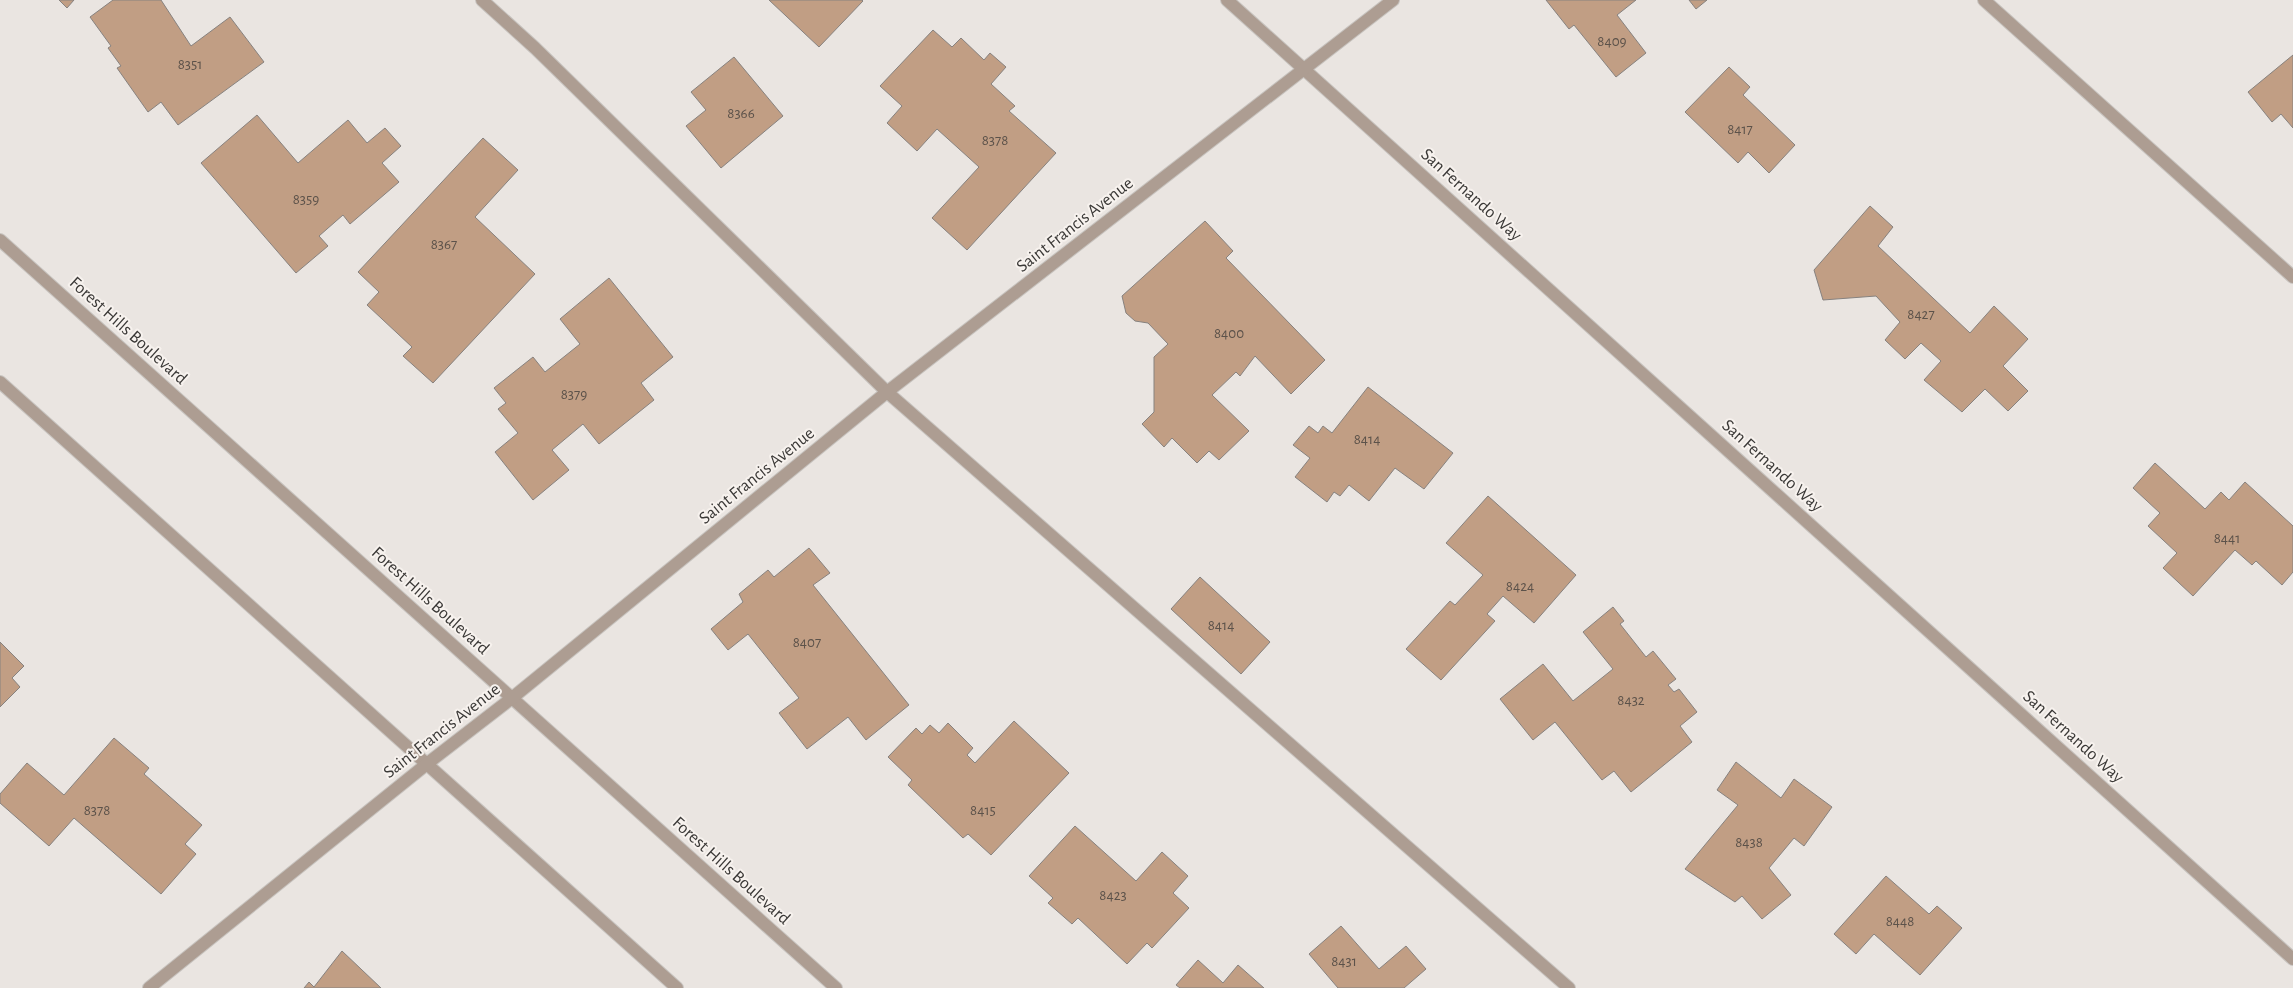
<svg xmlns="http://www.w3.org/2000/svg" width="2293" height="988" font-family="'Alegreya Sans',sans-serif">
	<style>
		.building { fill: #c19e84; stroke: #87827f }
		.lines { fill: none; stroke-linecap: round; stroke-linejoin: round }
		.service-casing { stroke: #c7c3bf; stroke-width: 14 }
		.minor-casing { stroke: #c7c3bf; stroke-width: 14 }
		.tertiary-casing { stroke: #c7c3bf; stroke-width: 14 }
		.service { stroke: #ad9d92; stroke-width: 12 }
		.minor { stroke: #ad9d92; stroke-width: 12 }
		.tertiary { stroke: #ad9d92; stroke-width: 12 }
		.labels { text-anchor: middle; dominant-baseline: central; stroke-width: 4; stroke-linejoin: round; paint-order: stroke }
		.number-label { font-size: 15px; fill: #5c524a }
		.street-label { font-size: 18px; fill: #3b3937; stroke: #f7f2ee }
	</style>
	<rect width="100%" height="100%" fill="#eae5e1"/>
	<!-- building -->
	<g class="building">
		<polygon points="59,0 74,0 67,8"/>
		<polygon points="113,0 161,0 191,46 230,17 264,62 178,125 161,102 148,112 117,68 121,66 108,48 111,46 90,17"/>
		<polygon points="769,0 862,0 863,1 819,47"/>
		<polygon points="1546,0 1636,0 1617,15 1646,53 1616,77 1574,25 1569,29"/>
		<polygon points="1689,0 1707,0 1696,9"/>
		<polygon points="933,30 952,47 961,38 984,60 990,53 1006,67 991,84 1015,106 1009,111 1056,153 967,250 932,218 979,167 937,129 917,151 887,123 902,106 880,86"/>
		<polygon points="2293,55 2293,128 2281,114 2272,122 2248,92"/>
		<polygon points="734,57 783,116 721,168 686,126 706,110 691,92"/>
		<polygon points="1729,67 1750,87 1743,95 1795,145 1769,173 1748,152 1738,163 1685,112"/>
		<polygon points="257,115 298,163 348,120 367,143 385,128 401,146 382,163 399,182 350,224 343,215 319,236 328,246 296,273 201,163"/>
		<polygon points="483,138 518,170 475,217 535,274 433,383 403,356 412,347 367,305 379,292 358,272"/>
		<polygon points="1870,206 1893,227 1878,246 1970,333 1994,306 2028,339 2003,366 2028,391 2008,411 1985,389 1962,412 1924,380 1941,361 1921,343 1905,359 1885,340 1900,322 1876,296 1823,300 1814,270"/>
		<polygon points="1205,221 1233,251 1226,258 1325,360 1291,394 1255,356 1240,376 1236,372 1212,395 1249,431 1219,460 1209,451 1197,463 1172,438 1164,447 1142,424 1154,412 1154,357 1168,344 1148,323 1135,321 1126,313 1122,296"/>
		<polygon points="609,278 673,357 641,383 654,400 599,444 583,424 552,450 569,470 533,500 495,452 518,433 498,409 506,403 494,388 533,357 545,372 580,344 560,319"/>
		<polygon points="1368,387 1453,453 1424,489 1395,468 1369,501 1349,485 1340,496 1334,492 1327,502 1295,477 1310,458 1293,445 1309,426 1318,433 1323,426 1332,433"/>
		<polygon points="2155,463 2205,509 2221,492 2229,500 2245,482 2293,526 2293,572 2282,585 2256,561 2252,565 2235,550 2193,596 2163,568 2177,553 2148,526 2160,513 2133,488"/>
		<polygon points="1488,496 1576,575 1534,623 1503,596 1487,614 1495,621 1441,680 1406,649 1450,601 1455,605 1483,575 1446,543"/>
		<polygon points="809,548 830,573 813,585 909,705 866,740 848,717 807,749 779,713 799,698 748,634 728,650 711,629 743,602 739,594 768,570 774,577"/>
		<polygon points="1200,577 1270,642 1241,674 1171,609"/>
		<polygon points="1613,607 1624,621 1620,624 1646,657 1653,651 1676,679 1668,685 1674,692 1679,689 1697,712 1680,726 1692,742 1631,792 1614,771 1602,780 1555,722 1533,740 1500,699 1543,664 1573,701 1613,669 1583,632"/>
		<polygon points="0,642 24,666 12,678 20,687 0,707"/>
		<polygon points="1014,721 1069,773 991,855 968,834 963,838 908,785 912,780 888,757 916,728 922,734 930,725 939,733 948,723 973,748 967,755 975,763"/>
		<polygon points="114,738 149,768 144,774 202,825 185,844 196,854 161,894 74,818 49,846 0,803 0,794 27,763 64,795"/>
		<polygon points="1736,762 1781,798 1794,779 1832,807 1804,846 1794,838 1769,868 1791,895 1762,919 1742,896 1735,902 1685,869 1738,805 1717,790"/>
		<polygon points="1075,826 1136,881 1162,852 1188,876 1173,893 1189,908 1152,948 1147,943 1127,964 1078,918 1072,924 1048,903 1053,898 1029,876"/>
		<polygon points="1886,876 1929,914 1937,906 1962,928 1920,975 1874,934 1856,954 1834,934"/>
		<polygon points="1341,926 1379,969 1406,946 1426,969 1404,988 1338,988 1309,954"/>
		<polygon points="342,951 381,988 304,988 309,982 314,987"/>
		<polygon points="1198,960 1223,983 1238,965 1264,988 1180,988 1176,985"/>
	</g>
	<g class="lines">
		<defs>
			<g id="service">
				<polyline points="482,0 535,48 887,392 1569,988"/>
				<polyline points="1984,0 2293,277"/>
			</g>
			<g id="minor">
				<polyline points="1227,0 2293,959"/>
				<polyline points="0,240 836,988"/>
				<polyline points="0,382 677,988"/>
			</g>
			<polyline id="tertiary" points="149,988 428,763 512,698 887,392 1393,0"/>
		</defs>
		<!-- service casing -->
		<use href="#service" class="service-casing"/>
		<!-- minor casing -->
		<use href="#minor" class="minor-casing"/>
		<!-- tertiary casing -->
		<use href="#tertiary" class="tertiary-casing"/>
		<!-- service -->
		<use href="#service" class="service"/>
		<!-- minor -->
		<use href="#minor" class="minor"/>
		<!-- tertiary -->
		<use href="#tertiary" class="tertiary"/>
	</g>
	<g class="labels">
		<!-- number labels -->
		<g class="number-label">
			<text x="1612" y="41">8409</text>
			<text x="190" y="64">8351</text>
			<text x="741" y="113">8366</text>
			<text x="1740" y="129">8417</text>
			<text x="995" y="140">8378</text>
			<text x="306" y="199">8359</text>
			<text x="444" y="244">8367</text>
			<text x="1921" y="314">8427</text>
			<text x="1229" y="333">8400</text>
			<text x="574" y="394">8379</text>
			<text x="1367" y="439">8414</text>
			<text x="2227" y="538">8441</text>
			<text x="1520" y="586">8424</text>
			<text x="1221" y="625">8414</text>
			<text x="807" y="642">8407</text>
			<text x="1631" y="700">8432</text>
			<text x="97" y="810">8378</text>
			<text x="983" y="810">8415</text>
			<text x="1749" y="842">8438</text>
			<text x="1113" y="895">8423</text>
			<text x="1900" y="921">8448</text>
			<text x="1344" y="961">8431</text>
		</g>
		<!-- street labels -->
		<g class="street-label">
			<text transform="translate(1471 195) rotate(42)">San Fernando Way</text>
			<text transform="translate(1075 225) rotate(-38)">Saint Francis Avenue</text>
			<text transform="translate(128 331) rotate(42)">Forest Hills Boulevard</text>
			<text transform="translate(1772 466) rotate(42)">San Fernando Way</text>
			<text transform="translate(757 476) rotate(-39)">Saint Francis Avenue</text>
			<text transform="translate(430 601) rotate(42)">Forest Hills Boulevard</text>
			<text transform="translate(442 731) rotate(-38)">Saint Francis Avenue</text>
			<text transform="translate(2073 737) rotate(42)">San Fernando Way</text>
			<text transform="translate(731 871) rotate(42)">Forest Hills Boulevard</text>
		</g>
	</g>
</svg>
